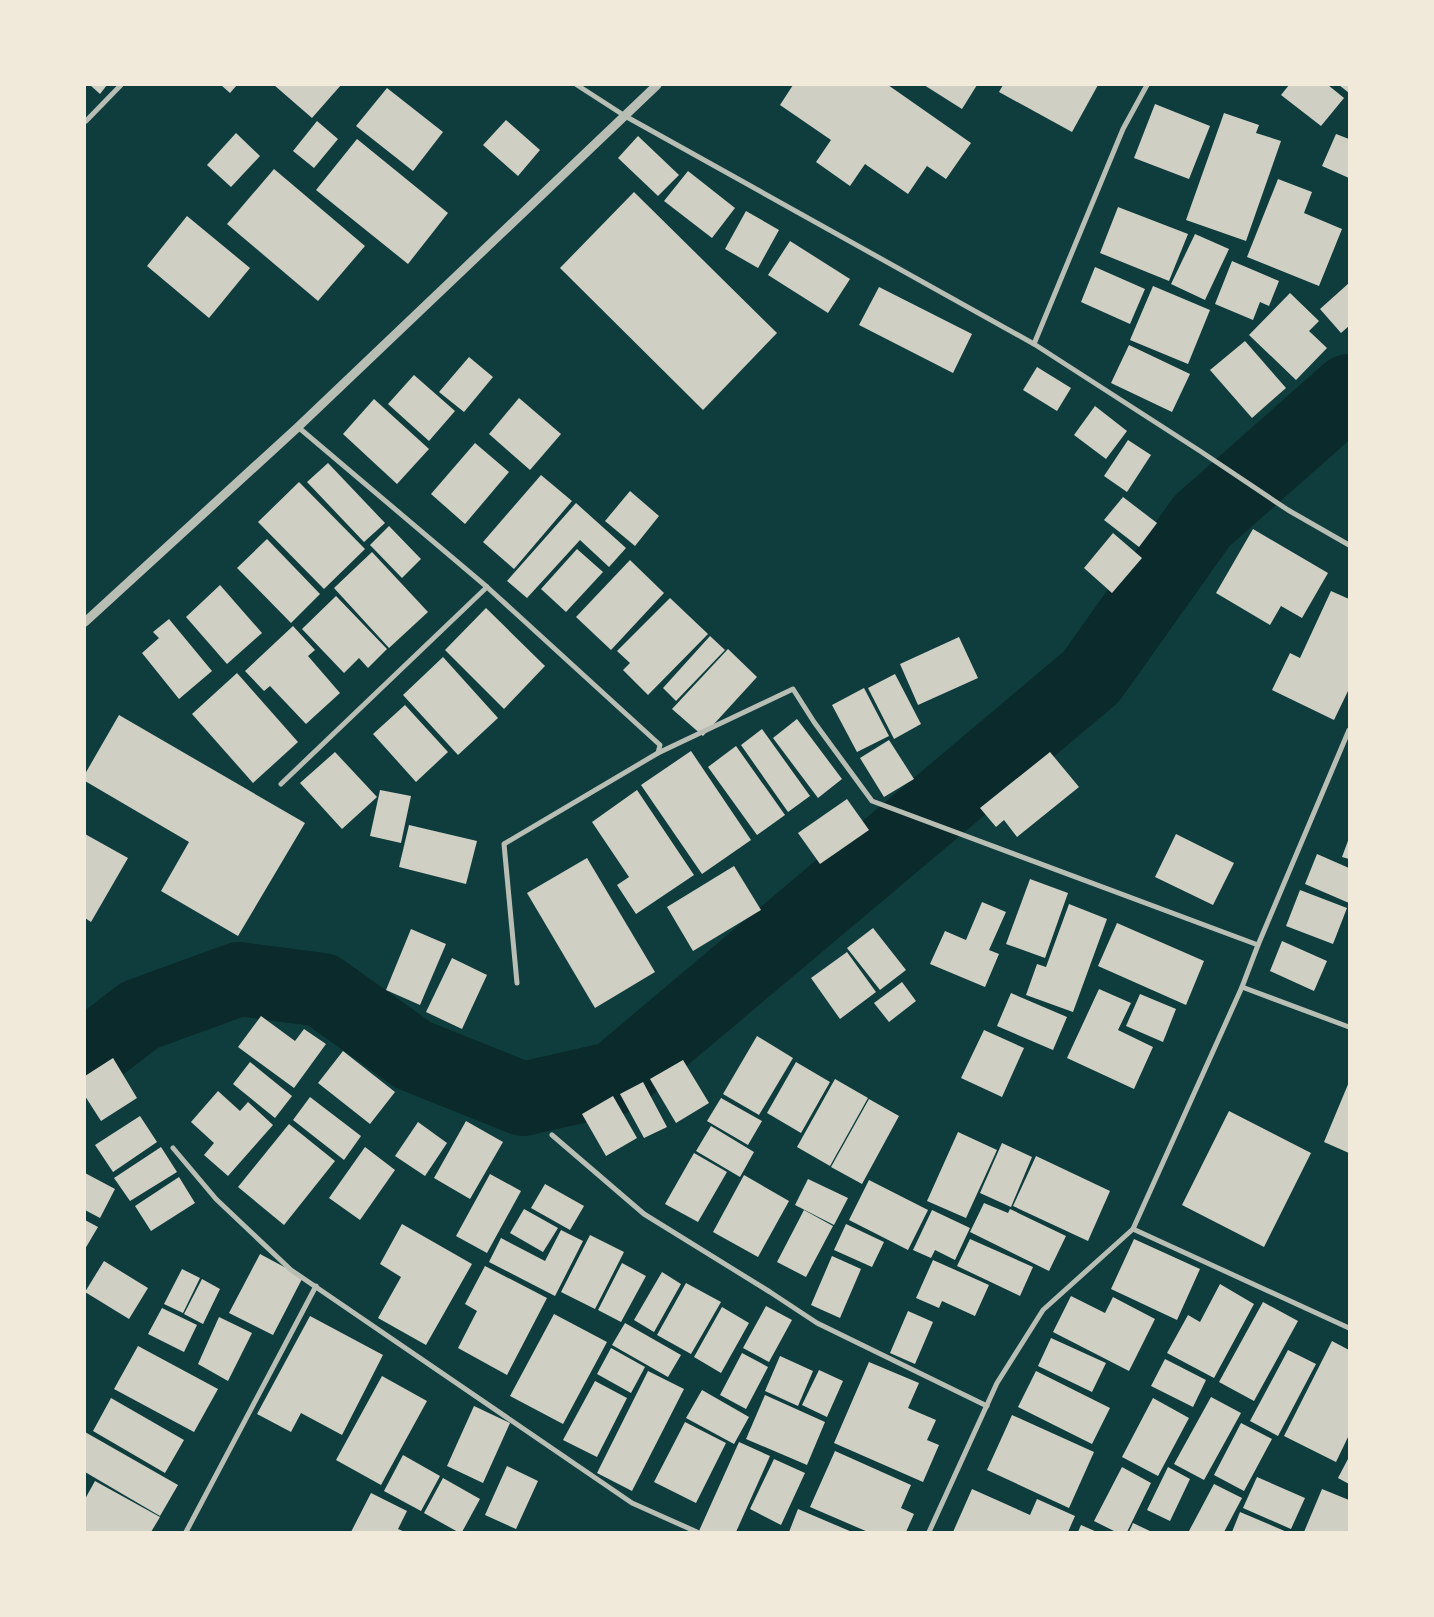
<svg xmlns="http://www.w3.org/2000/svg" width="1434" height="1617" font-family="Roboto,sans-serif">
	<style>
		.lines { fill: none; stroke-linecap: round; stroke-linejoin: round }
		.river { stroke: #0a2a2b; stroke-width: 74 }
		.building { fill: #cfcfc3 }
		.minor { stroke: #b8beb3; stroke-width: 5 }
		.tertiary { stroke: #b8beb3; stroke-width: 9 }
	</style>
	<rect width="100%" height="100%" fill="#0f3d3e"/>
	<g class="lines">
		<!-- river -->
		<polyline class="river" points="85,1057 140,1015 239,979 322,990 413,1055 523,1099 615,1078 1091,677 1202,521 1349,391"/>
	</g>
	<!-- building -->
	<g class="building">
		<polygon points="90,85 107,85 100,94"/>
		<polygon points="221,85 237,85 230,93"/>
		<polygon points="274,85 341,85 312,118"/>
		<polygon points="793,85 888,85 971,143 946,179 927,166 908,194 865,164 850,186 816,162 831,140 780,105"/>
		<polygon points="924,85 977,85 962,109"/>
		<polygon points="1003,85 1098,85 1072,132 999,92"/>
		<polygon points="1289,85 1328,85 1344,98 1321,126 1281,95"/>
		<polygon points="1339,85 1349,85 1349,93"/>
		<polygon points="387,88 443,132 413,171 356,126"/>
		<polygon points="1155,104 1210,126 1189,179 1134,158"/>
		<polygon points="1224,113 1259,125 1256,133 1281,141 1246,241 1186,220"/>
		<polygon points="506,120 540,150 518,176 483,145"/>
		<polygon points="317,121 338,139 314,168 293,151"/>
		<polygon points="236,133 260,156 231,187 207,165"/>
		<polygon points="1336,134 1349,139 1349,178 1322,166"/>
		<polygon points="638,136 679,175 658,196 618,158"/>
		<polygon points="357,139 448,213 408,264 316,190"/>
		<polygon points="274,169 365,246 318,301 227,224"/>
		<polygon points="688,171 735,208 712,238 664,201"/>
		<polygon points="1278,179 1312,192 1304,213 1342,229 1319,286 1247,257"/>
		<polygon points="634,192 777,333 703,410 560,268"/>
		<polygon points="1118,207 1188,234 1169,281 1100,253"/>
		<polygon points="746,211 779,230 758,268 725,249"/>
		<polygon points="187,216 250,268 209,318 147,266"/>
		<polygon points="1195,234 1229,249 1205,300 1171,284"/>
		<polygon points="790,241 850,279 828,313 768,275"/>
		<polygon points="1232,261 1279,281 1269,306 1260,302 1253,320 1215,304"/>
		<polygon points="1095,267 1145,289 1130,324 1081,302"/>
		<polygon points="1349,283 1349,326 1341,333 1320,309"/>
		<polygon points="1153,286 1210,310 1188,364 1130,340"/>
		<polygon points="879,287 972,334 953,373 859,325"/>
		<polygon points="1290,293 1319,321 1309,331 1327,348 1296,380 1249,335"/>
		<polygon points="1245,341 1286,388 1252,418 1210,370"/>
		<polygon points="1129,345 1190,374 1172,412 1111,383"/>
		<polygon points="469,357 493,377 464,412 439,392"/>
		<polygon points="1037,367 1071,388 1057,411 1023,390"/>
		<polygon points="414,375 455,411 429,441 388,404"/>
		<polygon points="519,398 561,434 530,470 489,434"/>
		<polygon points="374,399 429,449 397,484 343,434"/>
		<polygon points="1095,406 1127,431 1106,459 1074,435"/>
		<polygon points="1128,440 1151,455 1127,492 1104,476"/>
		<polygon points="475,443 509,472 465,524 431,494"/>
		<polygon points="328,463 385,523 364,542 307,482"/>
		<polygon points="541,475 572,501 514,569 483,542"/>
		<polygon points="299,482 365,549 324,589 258,522"/>
		<polygon points="630,491 659,516 635,546 605,521"/>
		<polygon points="1123,497 1157,523 1139,547 1104,520"/>
		<polygon points="576,503 626,548 609,567 580,540 527,598 507,581"/>
		<polygon points="389,526 421,559 402,578 370,545"/>
		<polygon points="1253,529 1328,573 1302,618 1281,606 1270,625 1216,593"/>
		<polygon points="1113,533 1142,558 1112,593 1084,568"/>
		<polygon points="267,539 320,594 291,623 237,568"/>
		<polygon points="577,549 603,572 566,612 541,589"/>
		<polygon points="372,552 428,612 389,648 334,588"/>
		<polygon points="630,560 664,593 611,650 576,617"/>
		<polygon points="220,585 262,633 227,664 186,617"/>
		<polygon points="1331,591 1349,599 1349,689 1334,720 1272,690 1290,653 1300,658"/>
		<polygon points="336,596 387,649 368,668 359,658 344,673 302,629"/>
		<polygon points="670,598 708,634 648,695 623,670 630,663 617,651"/>
		<polygon points="486,608 545,666 504,709 445,650"/>
		<polygon points="169,619 212,671 179,699 142,653 159,638 153,632"/>
		<polygon points="293,626 315,650 308,656 340,693 306,724 270,686 264,691 245,671"/>
		<polygon points="710,636 725,650 676,701 663,688"/>
		<polygon points="959,637 978,678 918,705 900,664"/>
		<polygon points="728,649 757,677 703,736 672,709"/>
		<polygon points="443,657 498,718 458,755 403,695"/>
		<polygon points="237,673 298,742 253,783 192,714"/>
		<polygon points="895,674 921,724 894,739 868,688"/>
		<polygon points="864,688 889,736 857,752 832,705"/>
		<polygon points="405,705 448,752 416,782 373,734"/>
		<polygon points="119,715 305,823 238,936 161,891 189,842 85,781 85,774"/>
		<polygon points="797,719 842,779 818,798 773,738"/>
		<polygon points="762,729 810,796 788,812 741,745"/>
		<polygon points="889,740 914,779 884,797 860,758"/>
		<polygon points="736,746 785,815 757,835 708,767"/>
		<polygon points="691,751 751,840 702,874 641,785"/>
		<polygon points="335,752 377,797 342,829 300,783"/>
		<polygon points="1050,752 1079,787 1017,837 1004,820 996,827 980,808"/>
		<polygon points="380,790 411,796 401,843 370,836"/>
		<polygon points="637,790 694,875 636,914 617,885 629,877 592,822"/>
		<polygon points="847,799 869,830 820,864 798,833"/>
		<polygon points="409,825 477,841 466,884 399,867"/>
		<polygon points="85,834 128,858 91,922 85,918"/>
		<polygon points="1176,834 1234,863 1213,905 1155,877"/>
		<polygon points="1349,838 1349,859 1342,857"/>
		<polygon points="1317,854 1349,868 1349,903 1305,884"/>
		<polygon points="587,858 655,972 595,1008 527,893"/>
		<polygon points="734,866 761,910 693,951 667,907"/>
		<polygon points="1030,879 1068,893 1045,958 1006,944"/>
		<polygon points="1300,890 1347,908 1333,944 1286,926"/>
		<polygon points="982,902 1006,912 989,950 999,954 985,987 930,964 945,931 966,940"/>
		<polygon points="1069,904 1107,919 1073,1012 1026,995 1037,964 1046,967"/>
		<polygon points="1117,923 1204,961 1186,1005 1098,966"/>
		<polygon points="873,928 906,970 880,990 847,948"/>
		<polygon points="411,929 446,944 420,1005 386,990"/>
		<polygon points="1282,941 1327,961 1314,991 1270,971"/>
		<polygon points="847,952 876,992 840,1019 811,978"/>
		<polygon points="452,958 487,975 462,1029 426,1012"/>
		<polygon points="902,982 916,1001 889,1022 874,1003"/>
		<polygon points="1099,989 1131,1003 1118,1030 1153,1047 1134,1089 1067,1058"/>
		<polygon points="1011,993 1067,1017 1053,1050 997,1026"/>
		<polygon points="1140,994 1176,1009 1163,1042 1126,1026"/>
		<polygon points="261,1016 295,1041 304,1029 326,1044 294,1088 238,1047"/>
		<polygon points="984,1030 1024,1048 1002,1097 961,1078"/>
		<polygon points="757,1036 793,1058 759,1115 723,1094"/>
		<polygon points="343,1051 395,1092 370,1124 318,1083"/>
		<polygon points="113,1058 137,1098 101,1121 85,1096 85,1076"/>
		<polygon points="683,1060 709,1103 676,1123 650,1079"/>
		<polygon points="250,1062 292,1096 275,1118 233,1084"/>
		<polygon points="796,1062 830,1082 801,1133 767,1113"/>
		<polygon points="835,1079 868,1098 830,1166 797,1147"/>
		<polygon points="643,1082 667,1127 644,1138 620,1094"/>
		<polygon points="1349,1082 1349,1153 1324,1142"/>
		<polygon points="218,1091 240,1111 248,1102 273,1125 228,1176 204,1155 214,1143 191,1122"/>
		<polygon points="613,1096 637,1138 606,1156 582,1114"/>
		<polygon points="310,1097 361,1136 344,1160 293,1120"/>
		<polygon points="721,1098 762,1121 748,1145 707,1121"/>
		<polygon points="869,1099 899,1116 862,1184 831,1167"/>
		<polygon points="1229,1111 1311,1153 1264,1247 1182,1205"/>
		<polygon points="140,1116 157,1142 113,1172 95,1145"/>
		<polygon points="466,1121 503,1142 470,1199 434,1178"/>
		<polygon points="418,1122 447,1143 425,1176 395,1156"/>
		<polygon points="289,1124 335,1161 284,1225 238,1187"/>
		<polygon points="711,1126 754,1152 740,1177 696,1151"/>
		<polygon points="958,1132 997,1150 966,1218 927,1201"/>
		<polygon points="1002,1143 1032,1157 1011,1207 980,1193"/>
		<polygon points="161,1147 177,1172 130,1201 114,1178"/>
		<polygon points="365,1147 395,1170 360,1220 329,1198"/>
		<polygon points="694,1153 727,1172 698,1222 665,1204"/>
		<polygon points="1036,1156 1110,1191 1088,1241 1013,1206"/>
		<polygon points="85,1173 115,1189 100,1218 85,1210"/>
		<polygon points="490,1174 521,1191 487,1253 456,1236"/>
		<polygon points="744,1175 789,1201 758,1257 713,1232"/>
		<polygon points="179,1177 195,1203 151,1231 135,1206"/>
		<polygon points="808,1179 848,1198 834,1225 795,1205"/>
		<polygon points="869,1180 928,1210 908,1250 849,1220"/>
		<polygon points="545,1184 584,1206 570,1230 531,1208"/>
		<polygon points="984,1203 1008,1213 1010,1209 1066,1236 1049,1271 970,1232"/>
		<polygon points="524,1209 558,1228 543,1252 510,1233"/>
		<polygon points="804,1210 833,1226 806,1277 777,1262"/>
		<polygon points="932,1210 970,1228 955,1260 935,1250 931,1258 913,1250"/>
		<polygon points="85,1220 98,1227 85,1249"/>
		<polygon points="402,1224 472,1264 426,1345 378,1318 401,1277 380,1264"/>
		<polygon points="846,1224 884,1242 872,1267 834,1250"/>
		<polygon points="561,1230 583,1241 555,1296 489,1262 501,1238 545,1261"/>
		<polygon points="590,1235 624,1252 595,1309 561,1292"/>
		<polygon points="970,1239 1033,1267 1020,1296 957,1266"/>
		<polygon points="1134,1239 1200,1269 1177,1320 1111,1289"/>
		<polygon points="260,1254 303,1277 273,1335 229,1313"/>
		<polygon points="832,1256 861,1269 840,1318 811,1305"/>
		<polygon points="933,1260 989,1285 975,1316 942,1301 939,1308 916,1298"/>
		<polygon points="104,1261 148,1288 129,1319 85,1292"/>
		<polygon points="622,1263 646,1276 621,1322 598,1310"/>
		<polygon points="485,1266 547,1298 507,1375 458,1348 477,1311 465,1304"/>
		<polygon points="182,1269 200,1278 183,1313 164,1304"/>
		<polygon points="662,1272 681,1284 654,1332 634,1320"/>
		<polygon points="202,1279 220,1289 203,1324 184,1314"/>
		<polygon points="686,1283 721,1302 691,1354 657,1335"/>
		<polygon points="1220,1284 1254,1304 1214,1378 1167,1353 1188,1315 1200,1322"/>
		<polygon points="1071,1296 1105,1313 1113,1297 1155,1319 1129,1371 1053,1332"/>
		<polygon points="1263,1302 1298,1321 1254,1401 1219,1382"/>
		<polygon points="766,1306 792,1320 769,1362 743,1348"/>
		<polygon points="722,1307 749,1323 721,1373 694,1357"/>
		<polygon points="162,1308 197,1325 184,1352 148,1334"/>
		<polygon points="908,1311 933,1322 915,1364 890,1353"/>
		<polygon points="554,1314 607,1342 563,1424 510,1396"/>
		<polygon points="310,1316 383,1355 342,1435 301,1413 291,1432 257,1414"/>
		<polygon points="219,1317 252,1333 228,1381 198,1364"/>
		<polygon points="625,1323 681,1355 668,1377 612,1345"/>
		<polygon points="1051,1338 1106,1363 1092,1392 1038,1366"/>
		<polygon points="1332,1341 1349,1350 1349,1435 1336,1462 1284,1436"/>
		<polygon points="138,1346 218,1389 194,1432 114,1389"/>
		<polygon points="611,1348 645,1367 631,1393 597,1374"/>
		<polygon points="1288,1350 1316,1364 1278,1436 1250,1421"/>
		<polygon points="742,1353 768,1367 746,1409 720,1395"/>
		<polygon points="780,1356 813,1371 798,1406 765,1391"/>
		<polygon points="1165,1359 1206,1380 1193,1407 1151,1386"/>
		<polygon points="869,1362 919,1383 908,1408 936,1420 927,1440 939,1445 923,1482 834,1443"/>
		<polygon points="819,1370 843,1381 827,1417 802,1405"/>
		<polygon points="648,1371 684,1389 632,1491 597,1473"/>
		<polygon points="1036,1371 1110,1408 1092,1444 1018,1407"/>
		<polygon points="382,1376 427,1401 381,1485 336,1460"/>
		<polygon points="595,1381 627,1398 597,1457 563,1440"/>
		<polygon points="702,1390 749,1417 734,1444 686,1418"/>
		<polygon points="765,1395 825,1422 807,1465 746,1439"/>
		<polygon points="1211,1397 1241,1413 1204,1480 1174,1464"/>
		<polygon points="111,1398 184,1440 165,1473 93,1431"/>
		<polygon points="1153,1398 1189,1418 1158,1476 1122,1457"/>
		<polygon points="474,1406 510,1423 483,1483 447,1466"/>
		<polygon points="1012,1415 1094,1452 1069,1508 987,1470"/>
		<polygon points="685,1422 726,1443 696,1503 654,1482"/>
		<polygon points="1241,1423 1272,1439 1244,1491 1214,1475"/>
		<polygon points="85,1432 178,1485 160,1516 85,1472"/>
		<polygon points="739,1442 770,1456 736,1532 702,1532 699,1531"/>
		<polygon points="835,1451 911,1485 901,1508 914,1514 906,1532 868,1532 810,1507"/>
		<polygon points="403,1455 440,1476 421,1511 384,1491"/>
		<polygon points="1349,1457 1349,1484 1338,1478"/>
		<polygon points="774,1459 805,1473 781,1525 750,1509"/>
		<polygon points="507,1466 538,1481 516,1529 485,1515"/>
		<polygon points="1122,1467 1151,1483 1127,1532 1116,1532 1094,1521"/>
		<polygon points="1168,1467 1190,1479 1170,1521 1147,1510"/>
		<polygon points="1257,1477 1305,1498 1291,1529 1243,1508"/>
		<polygon points="443,1478 480,1499 462,1532 458,1532 424,1513"/>
		<polygon points="95,1481 160,1517 151,1532 85,1532 85,1499"/>
		<polygon points="1214,1484 1242,1498 1224,1532 1191,1532 1189,1531"/>
		<polygon points="972,1489 1030,1515 1037,1499 1075,1516 1068,1532 953,1532"/>
		<polygon points="1322,1489 1349,1500 1349,1532 1304,1532"/>
		<polygon points="371,1493 407,1511 398,1529 405,1532 351,1532"/>
		<polygon points="798,1509 852,1532 789,1532"/>
		<polygon points="1240,1512 1287,1532 1232,1532"/>
		<polygon points="1133,1523 1152,1532 1129,1532"/>
		<polygon points="1081,1525 1097,1532 1078,1532"/>
	</g>
	<g class="lines">
		<!-- minor -->
		<g class="minor">
			<polyline points="577,85 625,116 1034,344 1200,451 1288,510 1349,545"/>
			<polyline points="86,121 121,85"/>
			<polyline points="1034,344 1123,129 1147,85"/>
			<polyline points="298,427 487,587 660,745 658,753 504,844 517,983"/>
			<polyline points="658,753 793,689 814,722 872,801 1258,945"/>
			<polyline points="281,784 487,587"/>
			<polyline points="1242,987 1349,1027"/>
			<polyline points="552,1135 644,1214 770,1292 817,1323 987,1406"/>
			<polyline points="173,1148 216,1199 291,1270 632,1503 697,1532"/>
			<polyline points="1133,1229 1349,1328"/>
			<polyline points="186,1532 316,1286"/>
			<polyline points="929,1532 997,1383 1043,1310 1133,1229 1242,987 1258,945 1349,730"/>
		</g>
		<!-- tertiary -->
		<polyline class="tertiary" points="85,622 298,427 657,85"/>
	</g>
	<!-- border -->
	<rect width="1434" height="1617" fill="none" stroke="#f1e9da" stroke-width="172"/>
</svg>
